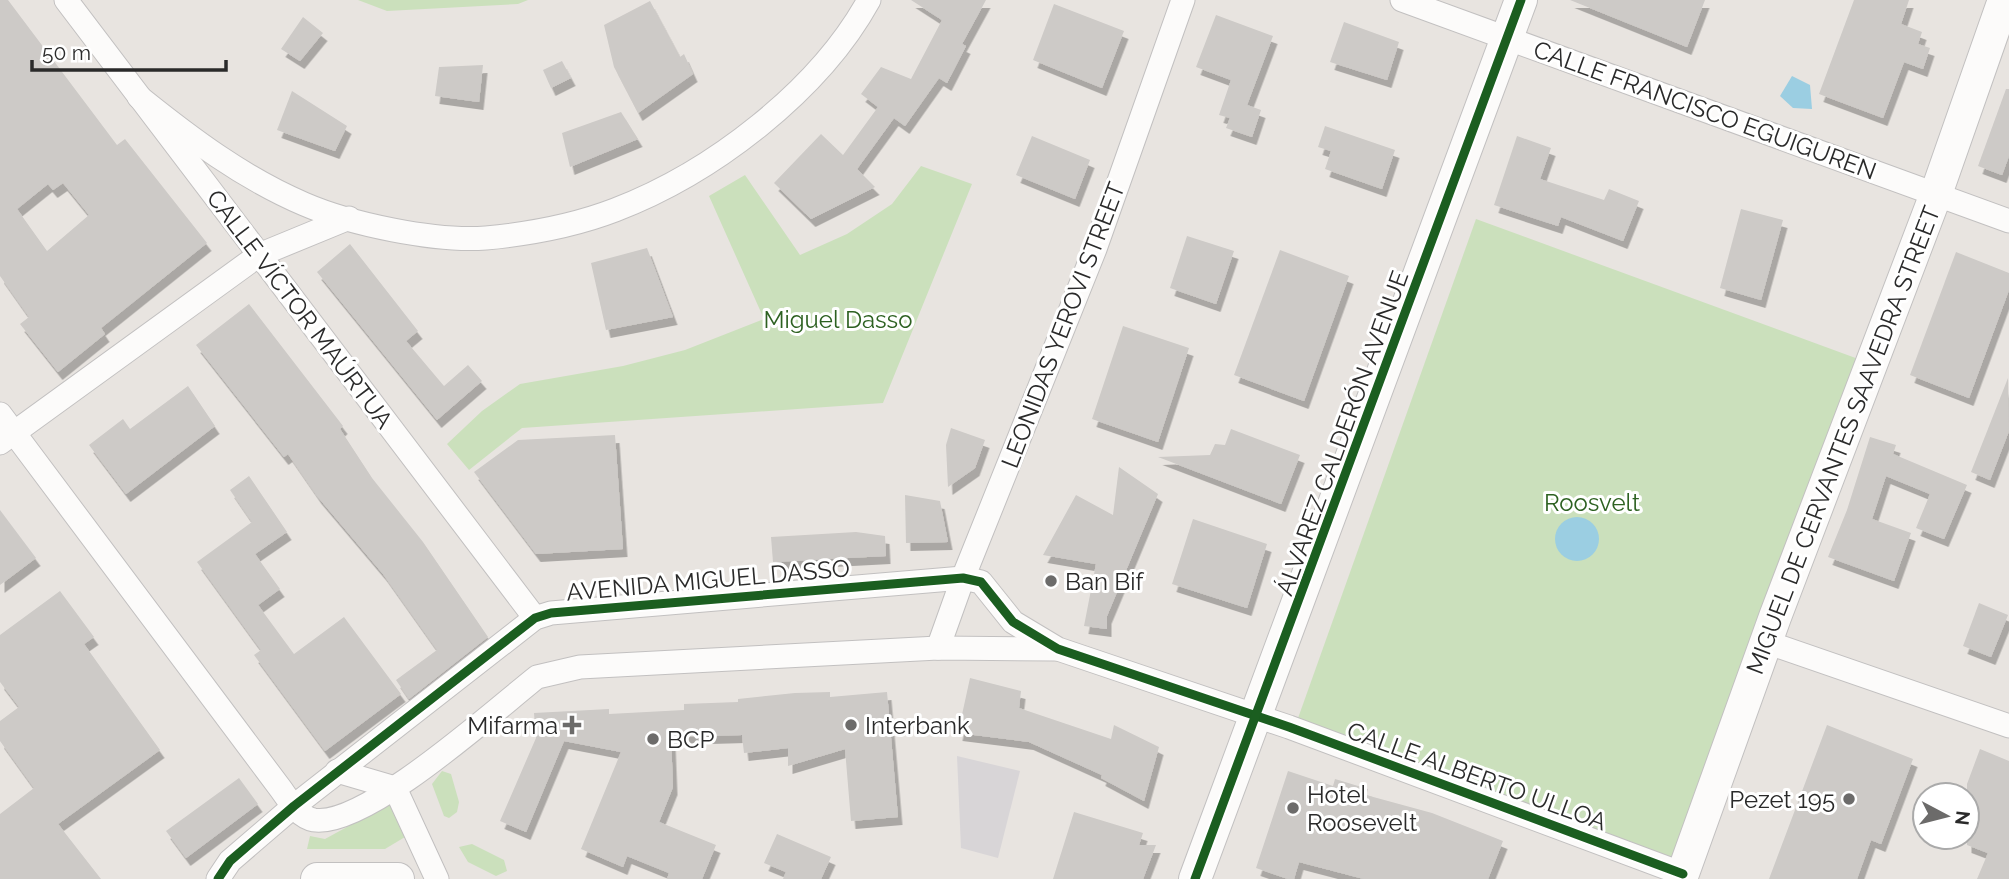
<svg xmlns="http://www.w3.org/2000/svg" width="2009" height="879" font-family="Raleway,sans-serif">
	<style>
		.industrial { fill: #d8d5d7 }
		.green { fill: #cbe0bc }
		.water { fill: #9bcee2 }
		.building { fill: #cdcac7; fill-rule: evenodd; filter: url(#shadow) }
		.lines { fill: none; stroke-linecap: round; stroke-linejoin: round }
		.street-casing { stroke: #c2c0c0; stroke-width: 25 }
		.secondary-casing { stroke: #c2c0c0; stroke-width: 34 }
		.street { stroke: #fcfbfa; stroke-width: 23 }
		.secondary { stroke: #fcfbfa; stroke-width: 32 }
		.cycleway-casing { stroke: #fff; stroke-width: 13 }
		.cycleway { stroke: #1b5e20; stroke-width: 9 }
		.poi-dot { fill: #6c6b6a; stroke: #fff; stroke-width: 2.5 }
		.labels { text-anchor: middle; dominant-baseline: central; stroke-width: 6; stroke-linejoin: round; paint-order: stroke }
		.street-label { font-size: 24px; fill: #2a2a2a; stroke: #fff }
		.park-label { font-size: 24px; fill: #2d6121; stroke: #fff }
		.poi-label { font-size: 24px; fill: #2a2a2a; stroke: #fff; text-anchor: start }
	</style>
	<defs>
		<filter id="shadow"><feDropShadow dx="4.5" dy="8" stdDeviation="0" flood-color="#0004"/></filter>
	</defs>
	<rect width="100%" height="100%" fill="#e8e4e0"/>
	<!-- industrial -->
	<polygon class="industrial" points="957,756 1020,771 998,858 961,848"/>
	<!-- green -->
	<g class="green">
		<polygon points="358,0 528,0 518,4 387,11"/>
		<polygon points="921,166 972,184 883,403 522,428 469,470 447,444 482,411 520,384 623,366 685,350 764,319 709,196 745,175 800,255 847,234 892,204"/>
		<polygon points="1476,219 1861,360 1677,860 1297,721"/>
		<polygon points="442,771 451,774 459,802 457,812 449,818 444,816 432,784"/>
		<polygon points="400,798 405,837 385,849 307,849 310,836 325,839"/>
		<polygon points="472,844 504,860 507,871 496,876 468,862 459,847"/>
	</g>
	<!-- water -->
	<g class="water">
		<polygon points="1792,76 1810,85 1812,109 1793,108 1780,96"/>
		<circle cx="1577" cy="539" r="22"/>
	</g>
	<!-- building -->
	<g class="building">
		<path d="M 0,0 L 8,0 L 117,145 L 125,139 L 207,243 L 101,328 L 105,334 L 58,372 L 20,324 L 29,317 L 0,276 ZM 63,183 L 89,215 L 47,251 L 17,209 L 48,184 L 53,190 Z"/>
		<polygon points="911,0 986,0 962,44 966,46 947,83 939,78 905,126 894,118 857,169 875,187 811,219 774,183 821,134 843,155 878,107 861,94 881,67 911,79 942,20"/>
		<polygon points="1570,0 1705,0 1687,47"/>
		<polygon points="1854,0 1909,0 1901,24 1922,32 1918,44 1930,48 1923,69 1904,62 1883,118 1819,94"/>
		<polygon points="650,1 680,57 684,54 693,74 638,113 614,67 604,25"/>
		<polygon points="1054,4 1124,31 1102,88 1033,60"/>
		<polygon points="1216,15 1273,36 1247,105 1261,110 1252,137 1226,128 1230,118 1219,115 1231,80 1196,67"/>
		<polygon points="303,17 323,33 300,61 281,49"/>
		<polygon points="1344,22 1399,42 1387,80 1330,62"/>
		<polygon points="562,61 571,78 551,88 543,70"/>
		<polygon points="483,65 479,102 435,96 439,67"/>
		<polygon points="2006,89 2009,89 2009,156 2002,175 1978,166"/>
		<polygon points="292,91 347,126 335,151 277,130"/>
		<polygon points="621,112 638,139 570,167 562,133"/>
		<polygon points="1325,126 1395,150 1382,189 1325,169 1331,151 1318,147"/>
		<polygon points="1032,136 1090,160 1075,199 1016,175"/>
		<polygon points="1517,136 1551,148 1540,179 1604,200 1609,189 1639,201 1623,241 1561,217 1558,226 1494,205"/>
		<polygon points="1741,209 1783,220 1761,300 1720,288"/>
		<polygon points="1187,236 1234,251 1216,304 1170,288"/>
		<polygon points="350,244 418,331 406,341 444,386 468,365 482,381 437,420 317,272"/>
		<polygon points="647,248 673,317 606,330 591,263"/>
		<polygon points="1280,250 1349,276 1304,401 1234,375"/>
		<polygon points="1956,252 2009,273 2009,290 1969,398 1910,375"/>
		<polygon points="249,304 343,426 340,429 372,478 423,542 488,637 409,699 396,680 437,650 383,574 317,496 288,454 284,457 196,345"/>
		<polygon points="1123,326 1189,348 1158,442 1092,419"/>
		<polygon points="2008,378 2009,431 1990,480 1971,472"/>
		<polygon points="188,386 215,426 126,494 89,445 123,419 130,429"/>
		<polygon points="951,428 985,440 975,468 948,487 946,445"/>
		<polygon points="1231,429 1300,455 1281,504 1158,457 1210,455 1215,444 1225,445"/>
		<polygon points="615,435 623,549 536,554 474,472 518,440"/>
		<polygon points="1870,437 1896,445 1893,454 1967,485 1944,539 1916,528 1930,494 1886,476 1872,519 1911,533 1894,581 1828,557 1847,510"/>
		<polygon points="1119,467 1158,494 1107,616 1107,629 1084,626 1096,564 1043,555 1076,495 1113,515"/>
		<polygon points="249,476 287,532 255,554 280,589 258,605 294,654 344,617 401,694 325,751 254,655 261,650 197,562 252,522 230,490"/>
		<polygon points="905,495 940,501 948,542 906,543"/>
		<polygon points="0,510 36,558 0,585"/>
		<polygon points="1193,519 1267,544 1247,608 1172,584"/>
		<polygon points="856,532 885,536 886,556 773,562 771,537"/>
		<polygon points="60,591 94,637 84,644 160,750 58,824 101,879 0,879 0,814 34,788 0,741 0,721 19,707 0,682 0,635"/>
		<polygon points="1979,603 2008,615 1991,657 1963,646"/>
		<polygon points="970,678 1021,691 1019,708 1111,739 1114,725 1159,747 1144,801 1101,778 1102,775 1029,742 958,733"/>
		<polygon points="830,692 830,697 887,692 898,817 851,821 845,749 788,766 788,748 744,753 742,735 671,737 673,787 659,822 716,845 702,879 667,879 669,873 627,856 623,867 581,849 621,752 564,741 526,832 500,821 536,738 534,713 609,709 609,714 684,710 684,704 738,702 738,699 795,693"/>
		<polygon points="1827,725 1913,759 1881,844 1871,840 1857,879 1769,879"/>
		<polygon points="1980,749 2009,761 2009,879 1977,879 1988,853 1967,845 1967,784"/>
		<polygon points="1288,771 1333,786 1335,779 1368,789 1366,795 1432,813 1503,841 1488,879 1364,879 1299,862 1294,879 1288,879 1256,868"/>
		<polygon points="239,778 258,804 186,858 166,831"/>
		<polygon points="1074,812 1143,833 1139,845 1156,845 1143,879 1053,879"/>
		<polygon points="777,834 831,857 821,879 783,879 786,872 764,863"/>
	</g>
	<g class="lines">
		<defs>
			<g id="street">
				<polyline points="66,0 535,618"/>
				<polyline points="1402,0 2009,221"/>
				<path d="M 139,97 C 190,138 243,178 304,204 C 350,224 435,242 486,238 C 528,234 576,225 615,210 C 712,173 819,91 869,0"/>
				<path d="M 0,414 L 280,788 C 289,800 298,817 314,820 C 365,828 495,710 537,677 L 580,667 L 938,648 L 1055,649"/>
				<polyline points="0,443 259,255 349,218"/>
				<polyline points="1766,642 2009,726"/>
				<polyline points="938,648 963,578 1095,249 1183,0"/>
				<polyline points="337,771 395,788 437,879"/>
				<polyline points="218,879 230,861 294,806 535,618 551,613 963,578 981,582 1013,622 1058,649 1289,727 1683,874"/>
			</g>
			<g id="secondary">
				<polyline points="317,879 398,879"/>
				<polyline points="1195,879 1521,0"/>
				<polyline points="1681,879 1775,617 1936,194 2004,0"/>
			</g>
		</defs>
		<!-- street casing -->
		<use href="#street" class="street-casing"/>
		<!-- secondary casing -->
		<use href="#secondary" class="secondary-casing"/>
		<!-- street -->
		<use href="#street" class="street"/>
		<!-- secondary -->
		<use href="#secondary" class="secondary"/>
		<defs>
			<g id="cycleway">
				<polyline points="218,879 230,861 294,806 535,618 551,613 963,578 981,582 1013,622 1058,649 1289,727 1683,874"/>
				<polyline points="1195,879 1521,0"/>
			</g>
		</defs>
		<!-- cycleway casing -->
		<use href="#cycleway" class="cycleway-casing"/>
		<!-- cycleway -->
		<use href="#cycleway" class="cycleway"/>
	</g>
	<!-- markers -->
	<g class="poi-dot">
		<circle cx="1051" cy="581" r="7"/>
		<path d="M568.5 714.5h7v7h7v7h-7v7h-7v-7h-7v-7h7z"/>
		<circle cx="851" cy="725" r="7"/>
		<circle cx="653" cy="739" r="7"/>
		<circle cx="1849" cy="799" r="7"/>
		<circle cx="1293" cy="808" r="7"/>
	</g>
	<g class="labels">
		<!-- street labels -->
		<g class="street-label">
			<text transform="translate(1705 110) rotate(20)">CALLE FRANCISCO EGUIGUREN</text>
			<text transform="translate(300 309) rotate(53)">CALLE VÍCTOR MAÚRTUA</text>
			<text transform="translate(1063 325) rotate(-69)">LEONIDAS YEROVI STREET</text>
			<text transform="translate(1342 433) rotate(-70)">ÁLVAREZ CALDERÓN AVENUE</text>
			<text transform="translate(1843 440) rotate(-69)">MIGUEL DE CERVANTES SAAVEDRA STREET</text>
			<text transform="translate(708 580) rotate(-5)">AVENIDA MIGUEL DASSO</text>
			<text transform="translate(1477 776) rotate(20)">CALLE ALBERTO ULLOA</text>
		</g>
		<!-- park labels -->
		<g class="park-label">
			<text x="838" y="319">Miguel Dasso</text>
			<text x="1592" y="502">Roosvelt</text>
		</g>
		<!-- poi labels -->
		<g class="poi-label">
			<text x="1065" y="581">Ban Bif</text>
			<text x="558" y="725" text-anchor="end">Mifarma</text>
			<text x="865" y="725">Interbank</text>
			<text x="667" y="739">BCP</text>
			<text x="1307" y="794">Hotel<tspan x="1307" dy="28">Roosevelt</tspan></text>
			<text x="1835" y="799" text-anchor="end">Pezet 195</text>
		</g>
	</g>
	<!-- north arrow -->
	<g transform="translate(1946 816) rotate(97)"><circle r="33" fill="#ffffff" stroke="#aaaaaa" stroke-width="2"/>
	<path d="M0-5L12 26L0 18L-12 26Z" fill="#6c6b6a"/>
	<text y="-10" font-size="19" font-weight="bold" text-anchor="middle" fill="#2a2a2a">N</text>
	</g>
	<!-- scale -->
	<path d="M32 60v10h194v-10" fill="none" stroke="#2a2a2a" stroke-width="3.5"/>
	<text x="42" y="60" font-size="21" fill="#2a2a2a" stroke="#ffffff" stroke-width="5" paint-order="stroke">50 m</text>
</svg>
